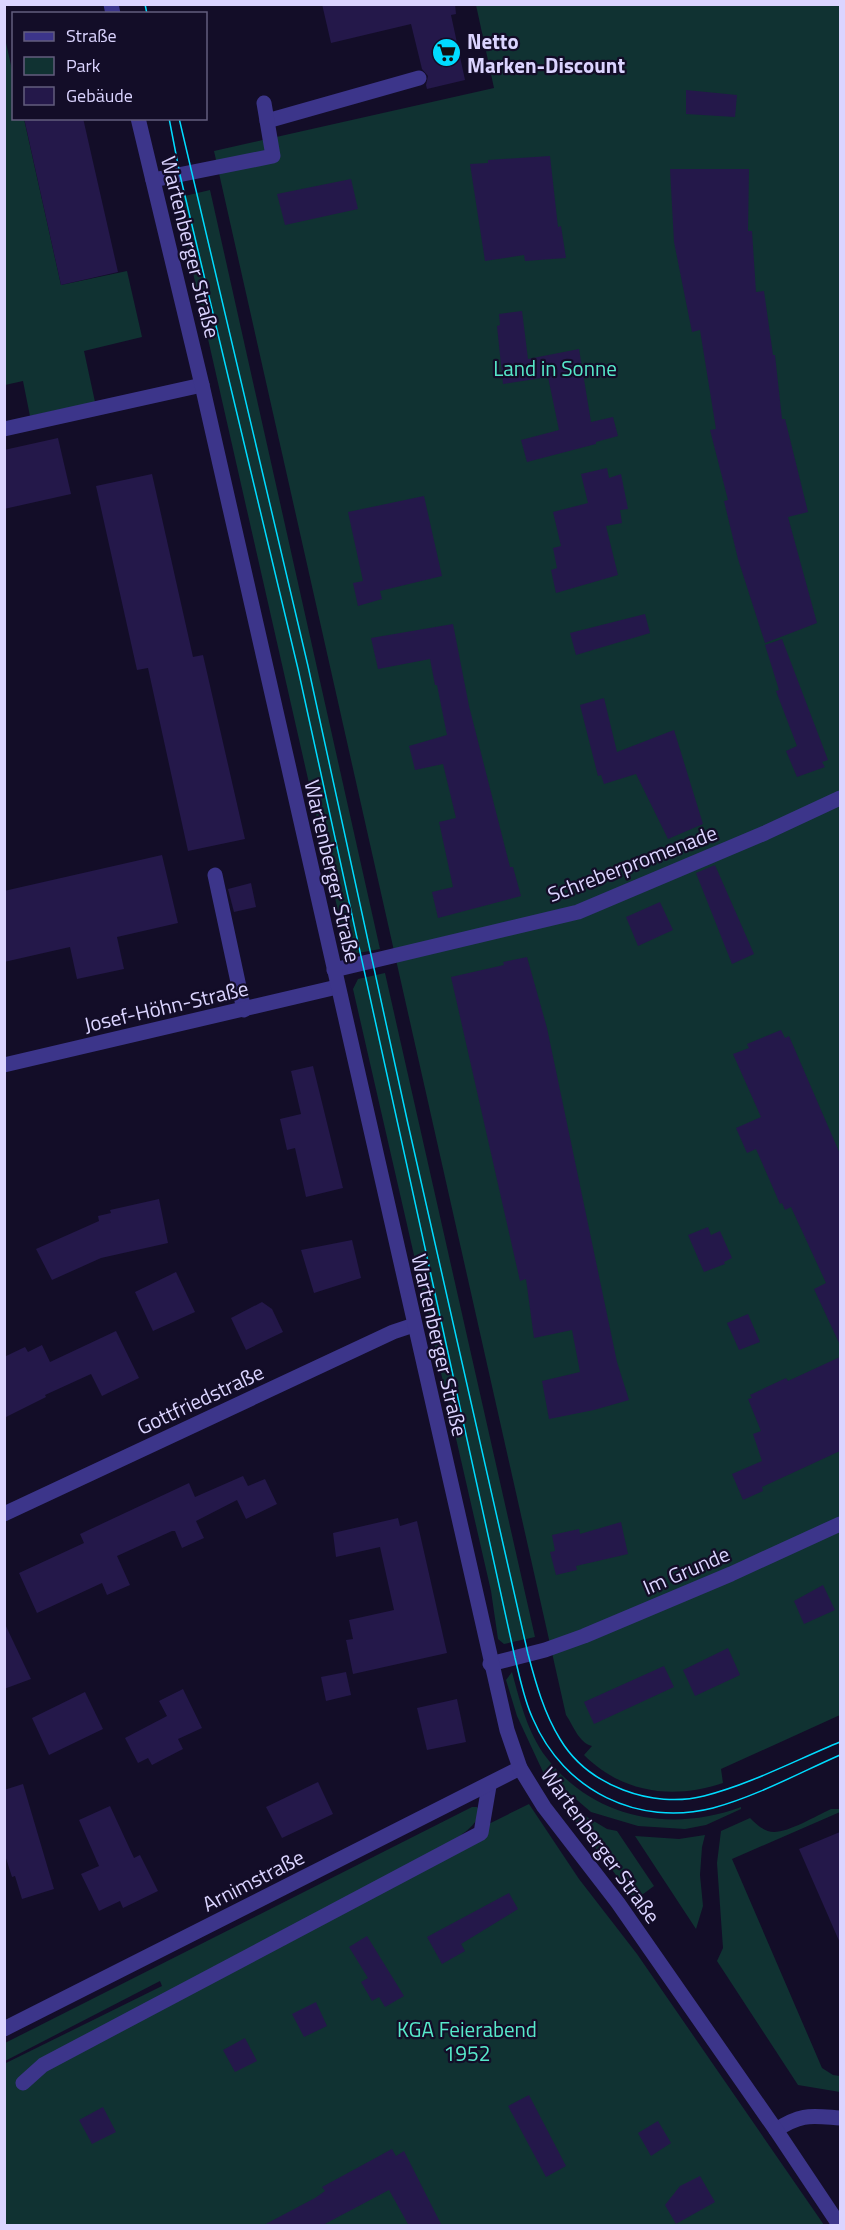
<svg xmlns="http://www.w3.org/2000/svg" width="845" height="2230" font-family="'Titillium Web',sans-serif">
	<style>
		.green { fill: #103232 }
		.building { fill: #24184a }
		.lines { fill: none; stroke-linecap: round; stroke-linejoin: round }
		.service { stroke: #3c358a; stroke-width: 15 }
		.minor { stroke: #3c358a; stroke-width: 15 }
		.tertiary { stroke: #3c358a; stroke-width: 15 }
		.tram { stroke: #00dcff; stroke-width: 1.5 }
		.labels { text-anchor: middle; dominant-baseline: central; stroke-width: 4.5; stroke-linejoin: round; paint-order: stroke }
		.poi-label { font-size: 21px; font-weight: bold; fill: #dbd4ff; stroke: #130d28; text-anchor: start }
		.street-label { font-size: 21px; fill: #dbd4ff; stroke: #130d28 }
		.park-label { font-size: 21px; fill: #57e9ca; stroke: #130d28 }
	</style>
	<rect width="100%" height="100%" fill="#130d28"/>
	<!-- green -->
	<g class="green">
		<path d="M 476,5 L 840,5 L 840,1715 L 721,1769 L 723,1783 C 673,1800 622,1793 584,1755 L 592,1746 C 579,1743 573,1725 566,1715 L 214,151 L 494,88 Z"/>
		<polygon points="4,34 13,74 14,118 24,119 61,285 127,271 142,337 84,351 95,402 30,416 23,381 5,385"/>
		<polygon points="210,190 380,949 353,954 343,945 338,911 176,198"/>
		<polygon points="385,973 535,1637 504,1644 498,1639 491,1591 353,989 358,979"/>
		<path d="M 512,1672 C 520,1702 528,1733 546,1757 C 593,1819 671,1833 741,1807 L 741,1809 L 706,1825 L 685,1829 L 638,1826 L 591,1812 L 557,1783 L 550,1787 L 517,1716 L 506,1680 Z"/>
		<path d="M 529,1804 L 579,1879 L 637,1954 L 824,2225 L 5,2225 L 4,2064 L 162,1986 L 160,1981 L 5,2061 L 5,2043 L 472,1807 L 477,1807 L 480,1811 C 476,1827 464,1832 452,1842 Z"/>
		<polygon points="567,1805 607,1829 617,1831 654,1886 635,1900 565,1808"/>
		<path d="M 831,1809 L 840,1809 L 840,1812 L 732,1859 L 822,2068 L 833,2075 L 840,2076 L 840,2092 L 798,2085 L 717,1961 L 723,1948 L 717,1863 L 721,1831 L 750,1818 C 756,1824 764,1832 774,1832 C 789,1832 816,1816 831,1809 Z"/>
		<polygon points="705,1835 702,1847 700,1875 703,1906 696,1929 635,1836 679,1839"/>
	</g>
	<!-- building -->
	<g class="building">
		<polygon points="322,4 455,4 456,14 451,15 465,80 427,89 426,85 428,76 422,69 411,24 331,43"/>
		<polygon points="686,90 737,95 735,117 686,114"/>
		<polygon points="24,118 83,118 118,272 61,285"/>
		<polygon points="550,156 558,227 561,226 566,258 525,261 524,255 485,261 470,164 488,163 488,160"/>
		<polygon points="670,169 749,169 748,231 752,231 756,292 764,291 773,355 775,355 782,419 785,419 808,512 788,517 817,623 765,643 738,559 724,501 728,500 710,430 716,429 700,330 692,332 674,242"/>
		<polygon points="351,179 358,209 285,225 277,194"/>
		<polygon points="522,311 528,359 579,349 591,422 613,417 618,436 596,442 596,444 527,462 521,440 559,430 548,377 503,384 497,326 500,325 499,314"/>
		<polygon points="58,438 71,494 4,509 4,450"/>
		<polygon points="607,468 609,478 621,474 628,509 620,510 622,523 606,526 618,575 556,593 551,570 557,568 553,548 561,546 553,512 588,503 581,474"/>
		<polygon points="152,474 193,657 203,655 245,839 188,851 148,668 137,670 96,486"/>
		<polygon points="424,496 442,576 380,591 382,599 358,606 353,583 363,581 348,512"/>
		<polygon points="645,614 650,633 576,655 570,633"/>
		<polygon points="453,624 469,706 510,867 513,867 521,896 438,918 432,892 453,887 439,822 456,818 443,764 415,770 409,746 447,735 437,685 435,685 430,659 378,669 371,638"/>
		<polygon points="782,639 828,760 822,762 825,767 797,777 786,751 797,746 776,691 779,690 765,645"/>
		<polygon points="604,698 617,752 674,730 703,824 668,839 636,774 604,784 601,775 598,776 580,705"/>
		<polygon points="162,855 178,923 117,937 124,969 77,979 70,947 4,962 4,891"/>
		<polygon points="715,865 754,954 732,964 696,873"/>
		<polygon points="251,883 256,907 234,912 228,889"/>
		<polygon points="660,902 673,930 638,946 626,917"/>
		<polygon points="527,957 547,1028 617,1362 629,1400 594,1410 549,1419 542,1381 580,1372 572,1330 534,1338 526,1279 520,1281 451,977 504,965 503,962"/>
		<polygon points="781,1030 785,1038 789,1036 840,1154 840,1345 814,1289 826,1283 791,1207 785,1210 782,1203 780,1204 756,1149 747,1153 736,1128 761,1117 733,1054 749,1048 747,1044"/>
		<polygon points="313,1066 343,1188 306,1197 295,1148 287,1150 280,1119 301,1114 291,1071"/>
		<polygon points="159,1199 168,1243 101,1258 52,1280 36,1249 99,1221 98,1216 111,1213 110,1210"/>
		<polygon points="708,1227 711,1235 720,1231 732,1258 724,1262 725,1264 704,1272 688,1235"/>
		<polygon points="352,1240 361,1278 314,1293 301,1250"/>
		<polygon points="176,1272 195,1312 153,1331 135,1292"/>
		<polygon points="262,1302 272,1309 283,1332 246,1350 231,1318"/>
		<polygon points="748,1314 760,1342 739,1350 727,1323"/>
		<polygon points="116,1331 139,1378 102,1396 91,1374 45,1395 46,1397 4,1418 4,1357 25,1347 28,1352 42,1345 50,1362"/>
		<polygon points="840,1357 840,1451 762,1487 763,1491 743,1500 732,1474 762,1461 753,1434 761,1431 748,1399 752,1398 750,1395 786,1378 788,1381"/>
		<polygon points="243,1476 248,1486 265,1479 277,1504 246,1519 237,1500 196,1521 204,1538 182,1548 175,1531 172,1531 117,1556 130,1585 107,1595 102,1583 37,1613 19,1573 84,1543 80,1534 189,1483 195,1497"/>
		<polygon points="398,1518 400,1526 417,1521 447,1653 353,1674 346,1640 353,1639 349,1620 394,1610 380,1547 336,1557 333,1533"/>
		<polygon points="621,1522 628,1554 576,1566 577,1570 556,1575 550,1552 555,1551 552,1535 579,1529 580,1534"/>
		<polygon points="823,1585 835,1610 804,1624 794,1601"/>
		<polygon points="4,1622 31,1679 4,1689"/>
		<polygon points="728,1648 740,1675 695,1696 683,1670"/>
		<polygon points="664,1666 674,1687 594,1724 584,1702"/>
		<polygon points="346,1672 351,1695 326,1701 321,1677"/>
		<polygon points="183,1689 202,1728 178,1739 183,1749 152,1765 148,1758 138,1763 125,1738 167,1716 159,1701"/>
		<polygon points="85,1692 103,1729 49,1755 32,1718"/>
		<polygon points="457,1699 466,1742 427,1750 417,1708"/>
		<polygon points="318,1782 333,1814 282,1838 266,1807"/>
		<polygon points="23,1784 54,1889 22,1899 15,1876 12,1877 4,1852 4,1790"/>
		<polygon points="110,1806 134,1858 140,1855 158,1891 123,1908 120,1901 99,1911 81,1874 99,1866 79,1820"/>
		<polygon points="840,1832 840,1943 799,1849"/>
		<polygon points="509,1893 518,1909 461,1944 465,1951 442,1964 427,1937"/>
		<polygon points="367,1936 404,1996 385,2007 379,1997 372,2001 361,1982 368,1978 349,1947"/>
		<polygon points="316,2002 327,2026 304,2037 292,2014"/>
		<polygon points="245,2038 257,2061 235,2072 223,2050"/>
		<polygon points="529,2095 566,2166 546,2177 508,2106"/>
		<polygon points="103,2107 116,2132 92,2144 79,2120"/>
		<polygon points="658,2121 671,2143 651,2156 638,2133"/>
		<polygon points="392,2149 396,2156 404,2151 442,2226 409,2226 389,2190 321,2226 262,2226 315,2198 325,2191 322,2187"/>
		<polygon points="700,2176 715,2202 676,2224 665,2205 680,2186"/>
	</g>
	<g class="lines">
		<!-- service -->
		<g class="service">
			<polyline points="267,121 419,78"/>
			<polyline points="153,180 273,156 264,103"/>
			<polyline points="4,429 202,385"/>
			<polyline points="215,875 244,1010"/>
			<polyline points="334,970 578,912 765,833 840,798"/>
			<polyline points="490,1664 545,1650 584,1636 731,1574 840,1524"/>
			<polyline points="23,2083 43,2065 481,1833 489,1786"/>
		</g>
		<!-- minor -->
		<g class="minor">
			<polyline points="4,1065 337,987"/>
			<polyline points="4,1514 393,1332 414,1325"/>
			<polyline points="4,2029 520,1768"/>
			<path d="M 776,2130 C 802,2113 811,2116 840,2118"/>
		</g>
		<!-- tertiary -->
		<g class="tertiary">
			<polyline points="111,4 113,14"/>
			<polyline points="138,118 202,385 507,1730 520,1768 544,1807 618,1903 776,2130 840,2226"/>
		</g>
		<!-- tram -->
		<g class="tram">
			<polyline points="145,4 147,14"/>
			<path d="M 169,118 L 180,175 L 298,669 L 515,1658 C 520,1678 524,1700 533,1719 C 564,1791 638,1827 713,1808 C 757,1796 799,1773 840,1755"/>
			<path d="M 179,118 L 308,666 L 408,1124 L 528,1654 C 536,1684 544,1713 560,1739 C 588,1786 653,1809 704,1796 C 751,1784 796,1760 840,1742"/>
		</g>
	</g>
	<!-- icons -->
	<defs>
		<symbol id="supermarket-disc" viewBox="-11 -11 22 22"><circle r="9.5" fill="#00dcff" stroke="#130d28"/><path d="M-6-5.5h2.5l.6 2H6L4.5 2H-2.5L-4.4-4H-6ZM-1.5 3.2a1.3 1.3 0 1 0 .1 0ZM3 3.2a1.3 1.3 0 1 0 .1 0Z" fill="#111"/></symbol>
	</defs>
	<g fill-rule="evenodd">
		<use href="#supermarket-disc" x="430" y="36" width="33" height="33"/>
	</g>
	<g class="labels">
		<!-- poi labels -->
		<g class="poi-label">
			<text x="467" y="41">Netto<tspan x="467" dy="24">Marken-Discount</tspan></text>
		</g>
		<!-- street labels -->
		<g class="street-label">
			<text transform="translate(191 247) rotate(76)">Wartenberger Straße</text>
			<text transform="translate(632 863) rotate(-21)">Schreberpromenade</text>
			<text transform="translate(333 871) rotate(77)">Wartenberger Straße</text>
			<text transform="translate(166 1006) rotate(-13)">Josef-Höhn-Straße</text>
			<text transform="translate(440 1345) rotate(77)">Wartenberger Straße</text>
			<text transform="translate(200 1399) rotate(-25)">Gottfriedstraße</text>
			<text transform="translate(686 1570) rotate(-23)">Im Grunde</text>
			<text transform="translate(601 1845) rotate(54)">Wartenberger Straße</text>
			<text transform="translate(253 1880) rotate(-27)">Arnimstraße</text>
		</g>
		<!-- park labels -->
		<g class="park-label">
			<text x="555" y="368">Land in Sonne</text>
			<text x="467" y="2029">KGA Feierabend<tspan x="467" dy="24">1952</tspan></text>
		</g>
	</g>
	<!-- border -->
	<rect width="845" height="2230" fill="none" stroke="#dbd4ff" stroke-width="12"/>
	<!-- legend -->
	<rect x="12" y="12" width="195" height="108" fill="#130d28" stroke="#635d7e" stroke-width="1.5"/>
	<rect x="24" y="32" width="30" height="9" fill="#3c358a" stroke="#635d7e" stroke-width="1.5"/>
	<text x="66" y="42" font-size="18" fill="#dbd4ff">Straße</text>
	<rect x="24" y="57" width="30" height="18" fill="#103232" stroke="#635d7e" stroke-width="1.5"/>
	<text x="66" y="72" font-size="18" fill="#dbd4ff">Park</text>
	<rect x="24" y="87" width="30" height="18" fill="#24184a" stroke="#635d7e" stroke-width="1.5"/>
	<text x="66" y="102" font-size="18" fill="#dbd4ff">Gebäude</text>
</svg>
